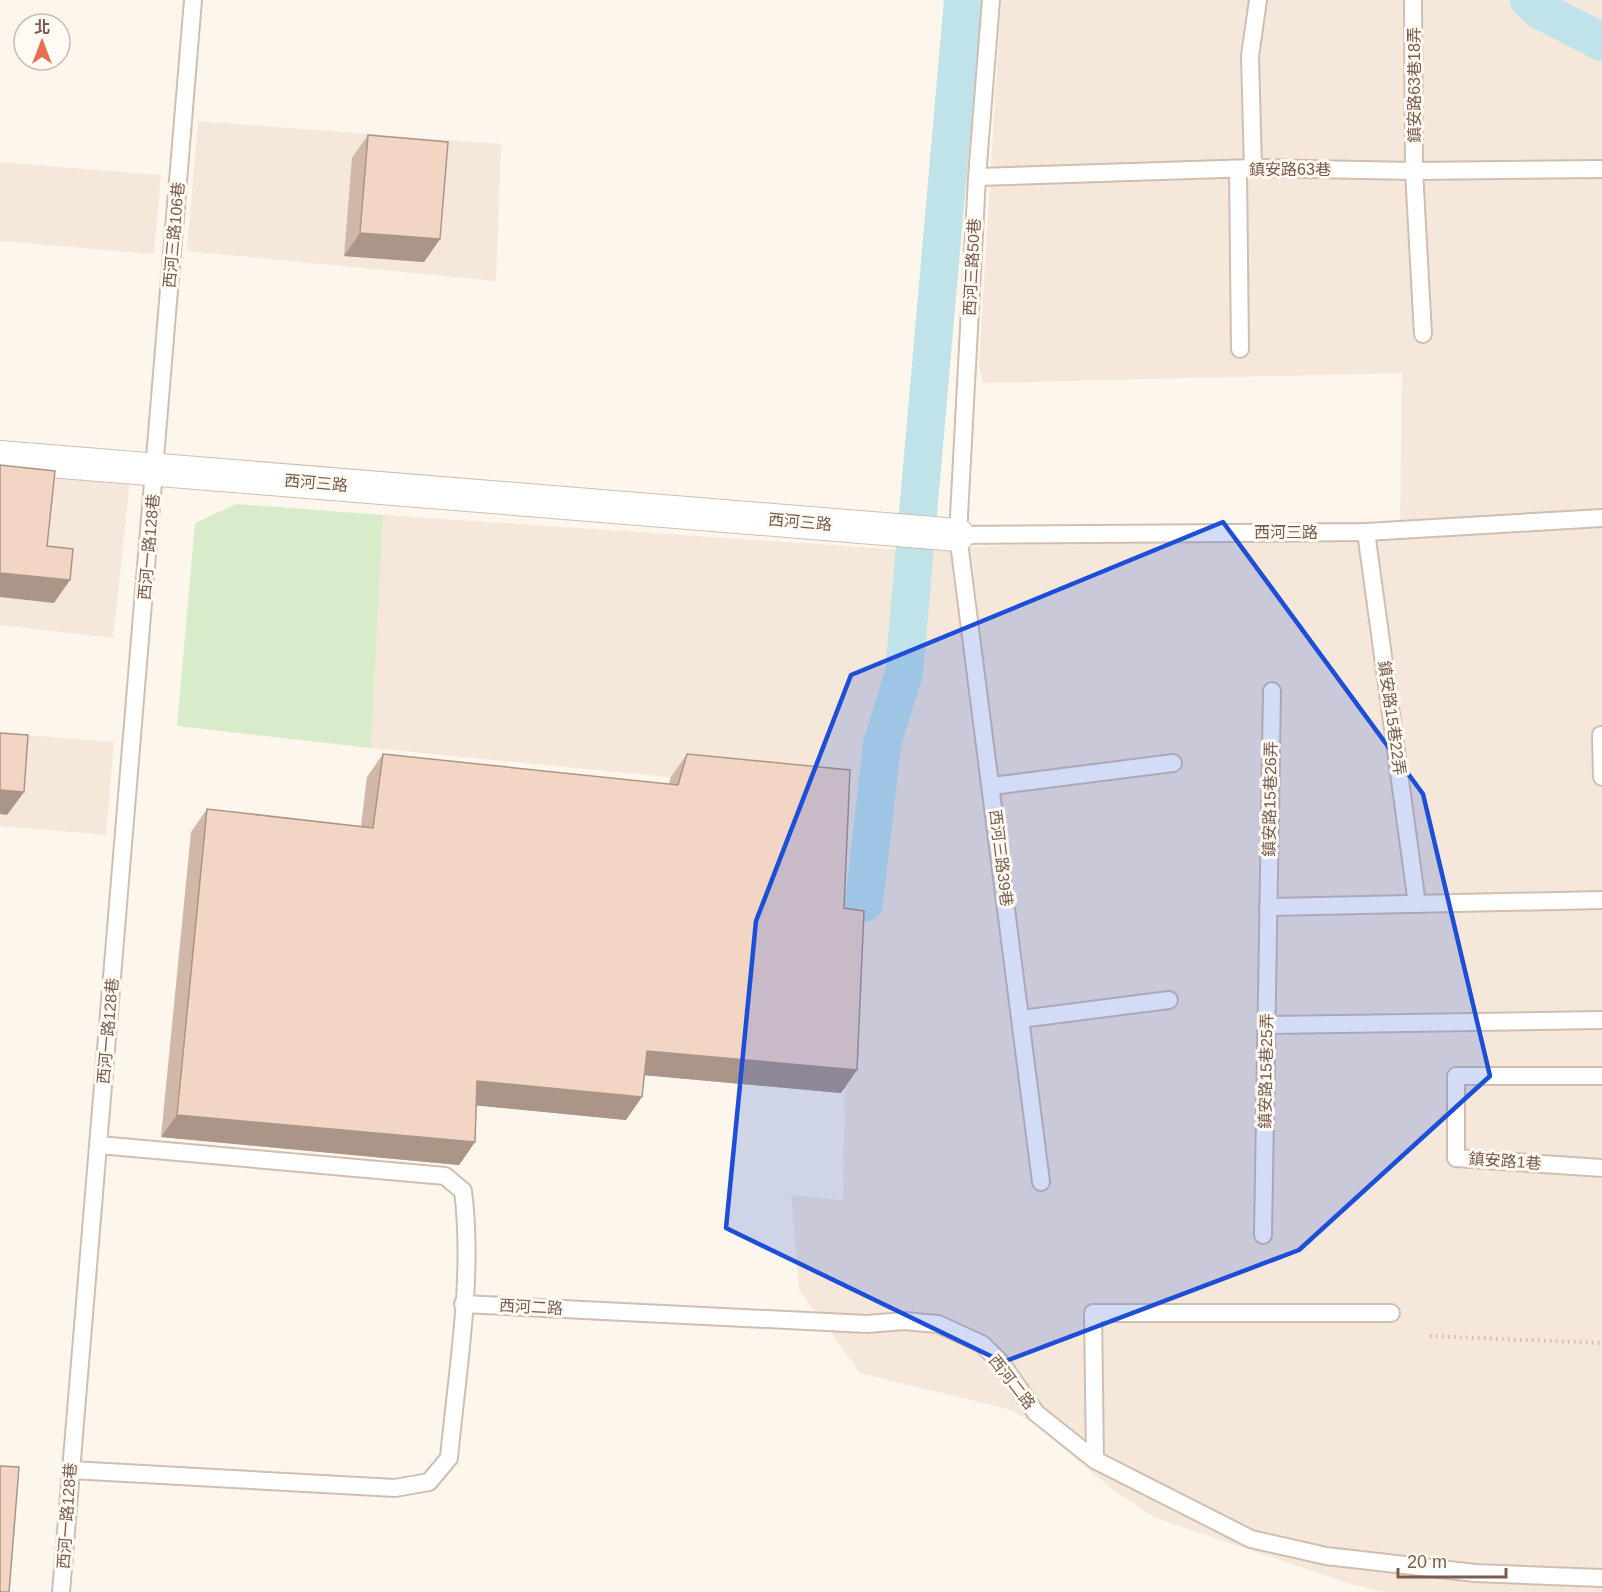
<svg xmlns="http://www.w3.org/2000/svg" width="1602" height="1592" font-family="Helvetica,'Noto Sans TC',sans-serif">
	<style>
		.residential { fill: #f5e8da }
		.green { fill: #d8ecc9 }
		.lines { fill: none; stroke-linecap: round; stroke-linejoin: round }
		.canal { stroke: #bfe3e8; stroke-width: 38 }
		.service-casing { stroke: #d1beb0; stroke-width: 20 }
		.minor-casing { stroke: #d1beb0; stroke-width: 34 }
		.path { stroke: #d9b8a5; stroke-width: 4; stroke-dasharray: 1.5 4.5; stroke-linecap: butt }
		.service { stroke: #fff; stroke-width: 16 }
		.minor { stroke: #fff; stroke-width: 32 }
		.wall { fill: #d1b7a8 }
		.shaded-wall { fill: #aa9588 }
		.building { fill: #f3d5c3; stroke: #aa9588; stroke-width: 1.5 }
		.marked { fill: #1d4ed8; fill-opacity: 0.2; stroke: #1d4ed8; stroke-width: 4.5; stroke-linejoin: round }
		.labels { text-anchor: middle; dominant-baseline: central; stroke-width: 6; stroke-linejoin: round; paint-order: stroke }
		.street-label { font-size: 16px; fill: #7a5c4d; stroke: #fffaf3 }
	</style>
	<rect width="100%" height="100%" fill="#fdf6ec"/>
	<!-- residential -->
	<g class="residential">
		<polygon points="1001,0 1602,0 1602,1592 1384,1592 1350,1584 1153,1517 1112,1489 1033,1423 1011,1410 860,1373 799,1289 791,1195 843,1200 847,934 828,931 834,793 371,748 383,515 907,550 1400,527 1402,373 983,383 979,364"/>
		<polygon points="198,121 501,144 496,281 187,251"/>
		<polygon points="0,162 161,175 154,254 0,241"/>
		<polygon points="0,467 130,481 113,638 0,625"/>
		<polygon points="0,733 114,742 106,835 0,826"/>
	</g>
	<!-- green -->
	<polygon class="green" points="236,504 383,515 371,748 177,726 195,523"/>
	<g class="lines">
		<!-- canal -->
		<g class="canal">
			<polyline points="1529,0 1540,10 1602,42"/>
			<polyline points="864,903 882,744 904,673 963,0"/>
		</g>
		<defs>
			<g id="service">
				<polyline points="991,0 977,177 958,535 1041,1182"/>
				<polyline points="1413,0 1414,171 1423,334"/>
				<polyline points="1253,168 1250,56 1258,0"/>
				<polyline points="1238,169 1240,349"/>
				<polyline points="977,177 1253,168 1414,171 1602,169"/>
				<polyline points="1366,532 1417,904"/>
				<polyline points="958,535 1366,532 1602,518"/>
				<polyline points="1601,735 1602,777"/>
				<polyline points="992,786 1173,763"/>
				<polyline points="1268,907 1602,900"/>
				<polyline points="1021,1019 1169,1000"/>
				<polyline points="1267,1025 1602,1020"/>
				<polyline points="1602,1076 1456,1076 1456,1158 1602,1168"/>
				<polyline points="1263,1235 1272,691"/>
				<polyline points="463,1304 867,1324 904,1321 938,1324 982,1344 1002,1364 1036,1413 1095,1460 1251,1539 1326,1556 1475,1573 1602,1578"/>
				<polyline points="1095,1460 1093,1313 1391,1313"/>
				<path d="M 71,1470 L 395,1488 L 429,1482 L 449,1458 C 457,1372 474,1277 463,1191 L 445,1176 L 99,1145"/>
				<polyline points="61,1592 193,0"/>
			</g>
			<polyline id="minor" points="0,457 958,535"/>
		</defs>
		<!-- service casing -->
		<use href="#service" class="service-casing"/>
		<!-- minor casing -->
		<use href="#minor" class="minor-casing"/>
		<!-- path -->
		<polyline class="path" points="1430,1336 1602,1343"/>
		<!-- service -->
		<use href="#service" class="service"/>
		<!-- minor -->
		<use href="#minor" class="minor"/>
	</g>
	<!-- wall -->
	<g class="wall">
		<polygon points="368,135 440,239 424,262 344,256 352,158"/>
		<polygon points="383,754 669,784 671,777 687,754 844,908 841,1093 644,1075 626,1120 476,1105 475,1142 459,1165 161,1137 191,832 207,809 361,826 367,777"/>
	</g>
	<!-- shaded-wall -->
	<g class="shaded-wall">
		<polygon points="360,233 440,239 424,262 344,256"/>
		<polygon points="0,573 70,580 54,603 0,597"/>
		<polygon points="0,790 24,792 7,815 0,814"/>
		<polygon points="647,1051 857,1070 841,1093 631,1074"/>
		<polygon points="477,1081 642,1097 626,1120 461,1104"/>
		<polygon points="177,1115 475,1142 459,1165 161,1137"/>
	</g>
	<!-- building -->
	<g class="building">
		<polygon points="368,135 448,142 440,239 360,233"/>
		<polygon points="0,465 55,471 47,546 73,549 70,580 0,573"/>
		<polygon points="0,733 28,735 24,792 0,790"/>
		<polygon points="383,754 678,785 687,754 850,770 844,908 864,911 857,1070 647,1051 642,1097 477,1081 475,1142 177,1115 207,809 373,828"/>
		<polygon points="0,1466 19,1467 9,1592 0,1592"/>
	</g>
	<!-- marked area -->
	<path class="marked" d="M 1223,522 L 1423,794 L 1490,1076 L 1299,1250 L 1003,1362 L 726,1228 L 756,921 L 851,675 Z"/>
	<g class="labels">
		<!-- street labels -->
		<g class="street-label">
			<text transform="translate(1414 85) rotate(-90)">鎮安路63巷18弄</text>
			<text x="1290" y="169">鎮安路63巷</text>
			<text transform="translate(174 235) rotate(-85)">西河三路106巷</text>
			<text transform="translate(972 267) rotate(-87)">西河三路50巷</text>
			<text transform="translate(316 483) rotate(5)">西河三路</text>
			<text transform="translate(800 522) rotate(5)">西河三路</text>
			<text x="1286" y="532">西河三路</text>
			<text transform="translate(149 547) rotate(-85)">西河一路128巷</text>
			<text transform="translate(1392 718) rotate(82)">鎮安路15巷22弄</text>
			<text transform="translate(1270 799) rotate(-89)">鎮安路15巷26弄</text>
			<text transform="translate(1001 858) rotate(83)">西河三路39巷</text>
			<text transform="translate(108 1031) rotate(-85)">西河一路128巷</text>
			<text transform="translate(1266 1071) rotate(-89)">鎮安路15巷25弄</text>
			<text transform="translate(1505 1161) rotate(4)">鎮安路1巷</text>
			<text transform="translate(531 1307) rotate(3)">西河二路</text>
			<text transform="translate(1012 1382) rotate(52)">西河二路</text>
			<text transform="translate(67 1516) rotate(-86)">西河一路128巷</text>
		</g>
	</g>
	<!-- north arrow -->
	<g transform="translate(42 42)"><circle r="28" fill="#fffaf3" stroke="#cabbb1" stroke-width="1.5"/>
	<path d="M0-4.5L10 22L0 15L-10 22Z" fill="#e76f51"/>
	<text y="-9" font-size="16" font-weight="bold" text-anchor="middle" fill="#7a5c4d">北</text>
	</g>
	<!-- scale -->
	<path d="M1398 1568v9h108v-9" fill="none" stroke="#7a5c4d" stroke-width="3"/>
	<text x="1407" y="1568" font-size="18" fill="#7a5c4d" stroke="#fffaf3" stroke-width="4.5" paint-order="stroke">20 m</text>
</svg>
